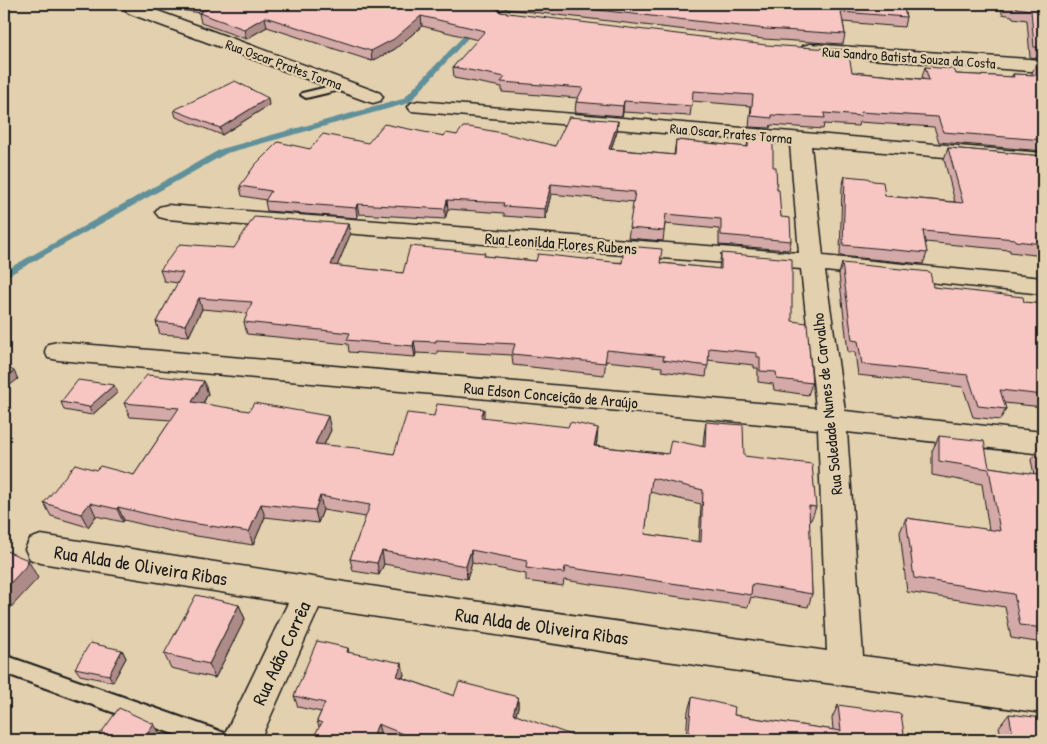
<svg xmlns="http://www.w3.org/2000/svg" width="1047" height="744" font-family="'Patrick Hand',sans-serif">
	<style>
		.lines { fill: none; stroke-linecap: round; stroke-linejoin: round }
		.stream { fill: #61909a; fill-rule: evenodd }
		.service-casing { stroke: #1c1c1c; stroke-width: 4 }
		.minor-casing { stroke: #1c1c1c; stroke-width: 3 }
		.service { fill: #e3d0ae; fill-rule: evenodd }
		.minor { fill: #e3d0ae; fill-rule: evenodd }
		.wall { fill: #d4aaa8; stroke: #1c1c1c; fill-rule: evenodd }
		.shaded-wall { fill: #ad8b88; stroke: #1c1c1c }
		.building { fill: #f7c6c3; stroke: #1c1c1c; fill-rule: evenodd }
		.labels { text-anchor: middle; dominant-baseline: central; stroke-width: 4.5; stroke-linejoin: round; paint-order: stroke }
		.far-street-label { font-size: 14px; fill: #1c1c1c; stroke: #e3d0ae }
		.street-label { font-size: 16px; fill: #1c1c1c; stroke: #e3d0ae }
		.near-street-label { font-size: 19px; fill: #1c1c1c; stroke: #e3d0ae }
	</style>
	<rect width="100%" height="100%" fill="#e3d0ae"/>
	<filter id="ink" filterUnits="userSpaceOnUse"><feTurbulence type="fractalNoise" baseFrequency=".02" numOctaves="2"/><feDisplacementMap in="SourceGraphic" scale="10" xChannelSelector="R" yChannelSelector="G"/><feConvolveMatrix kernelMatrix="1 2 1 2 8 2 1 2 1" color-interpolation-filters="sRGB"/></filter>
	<g filter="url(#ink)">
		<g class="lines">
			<!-- stream -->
			<polygon class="stream" points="472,27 477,28 409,103 227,153 4,278 4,271 221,149 403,99"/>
			<defs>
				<g id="service">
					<polygon points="344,83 349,86 348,88 306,98 301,95 302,93"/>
					<polygon points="4,655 217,730 224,733 227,740 190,740 4,673"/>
				</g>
				<g id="minor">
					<polygon points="121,4 139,4 380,93 383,97 380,101 373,103 366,101 128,13"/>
					<polygon points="810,44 1043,60 1043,72 803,54 801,50 803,46"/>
					<polygon points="418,101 1043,153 1043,165 811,146 823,256 1043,278 1043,294 825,271 845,411 1043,432 1043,454 847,432 863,656 1043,679 1043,713 667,661 319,608 260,740 222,740 288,603 41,563 30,559 25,549 30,539 41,535 416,593 827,651 818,429 58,360 48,358 45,351 48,344 58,342 816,408 801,269 167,219 159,217 155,212 159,207 167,205 799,253 790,144 411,111 408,107 411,103"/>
				</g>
			</defs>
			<!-- service casing -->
			<use href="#service" class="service-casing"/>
			<!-- minor casing -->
			<use href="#minor" class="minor-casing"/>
			<!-- service -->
			<use href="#service" class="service"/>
			<!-- minor -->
			<use href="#minor" class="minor"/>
		</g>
		<!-- wall -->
		<g class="wall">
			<polygon points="144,4 903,4 906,17 904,27 843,22 845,34 843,44 764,39 506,9 499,11 500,12 852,72 923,79 922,77 925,67 956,74 1011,77 1013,74 1032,75 1032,73 1036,63 1043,63 1043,151 939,142 934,127 859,122 858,126 824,124 823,129 771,125 770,128 749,127 751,106 692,101 690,116 623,112 622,116 575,112 576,102 578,98 502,92 502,87 454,78 453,67 478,40 422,26 395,49 372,61 267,27 246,39 201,23 199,13 200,13"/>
			<polygon points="1001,4 1043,4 1043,59 1030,57 1027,20 1013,18 1012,16 1002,14"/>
			<polygon points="269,105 222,135 176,117 174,110"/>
			<polygon points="618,121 617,131 611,149 674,155 676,140 747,147 749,133 773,167 781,217 791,241 789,250 719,245 719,229 665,224 663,241 628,238 634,202 551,194 545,219 504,216 504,213 448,209 445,219 359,214 357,218 267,211 265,201 266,200 242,196 240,186 310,149 457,135 555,146"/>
			<polygon points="948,148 1043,156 1043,256 1010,252 1010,250 925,242 927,253 923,264 840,256 842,187 845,176 885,196 955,202 944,159"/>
			<polygon points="348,224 350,235 337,266 403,273 485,256 536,261 660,263 719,269 721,253 792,321 812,383 808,395 774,390 773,384 758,382 758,368 754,368 754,365 708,360 706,377 662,371 662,367 606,361 604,375 513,365 512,355 437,351 437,354 416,353 415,357 349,352 348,344 247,334 244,322 248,313 202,309 189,336 160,334 156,322 178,283 164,281 160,270 234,248"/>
			<polygon points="842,263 933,287 1024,302 1043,304 1043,407 1004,403 1006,409 1000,420 973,417 963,387 858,375 855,352 848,352 839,274"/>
			<path d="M 204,381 L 208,394 L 203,404 L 331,430 L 324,445 L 394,454 L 434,416 L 484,409 L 484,418 L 597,441 L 596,446 L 668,454 L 703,446 L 704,435 L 706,422 L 744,456 L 816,507 L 811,520 L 809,520 L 812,594 L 808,607 L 751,597 L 748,607 L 564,580 L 563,586 L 526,581 L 526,574 L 472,563 L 467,579 L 384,564 L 379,575 L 353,571 L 350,559 L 366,517 L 323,510 L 318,523 L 265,517 L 253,545 L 178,533 L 124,520 L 123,522 L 96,516 L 88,527 L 51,516 L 44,503 L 96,470 L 134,475 L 171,420 L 130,417 L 124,403 ZM 650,492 L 701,504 L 699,542 L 645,534 Z"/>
			<polygon points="117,393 92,415 64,410 61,402"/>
			<polygon points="939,436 989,467 1034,474 1031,460 1039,446 1043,447 1043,643 1011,638 1005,607 907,592 900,532 906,518 989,530 982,484 932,475 932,451"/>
			<polygon points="239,605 245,619 215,678 171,668 164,654"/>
			<polygon points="348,648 349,653 404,674 403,678 454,696 518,697 518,707 516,715 570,740 394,740 381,735 319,727 317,721 321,712 298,707 294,696"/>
			<polygon points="122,650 126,658 113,682 80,675 75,668"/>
			<polygon points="692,697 734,715 833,730 832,718 838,705 905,740 686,740 688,711"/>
			<polygon points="1009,714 1043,740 1002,740 999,727"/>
		</g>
		<!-- shaded-wall -->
		<g class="shaded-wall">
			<polygon points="497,4 506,4 506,9 498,11 495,6"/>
			<polygon points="421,16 422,26 395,49 372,61 371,51"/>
			<polygon points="265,17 267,27 246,39 244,29"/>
			<polygon points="268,98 269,105 222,135 220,128"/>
			<polygon points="624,101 623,112 622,116 623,106"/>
			<polygon points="618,121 617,131 608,159 609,149"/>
			<polygon points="551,184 551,194 545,219 545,209"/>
			<polygon points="447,200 448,209 445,219 445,209"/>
			<polygon points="357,204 359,214 357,218 356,208"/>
			<polygon points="348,224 350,235 333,276 331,265"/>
			<polygon points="199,298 202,309 189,336 185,325"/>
			<polygon points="414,341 416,353 415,357 413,346"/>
			<polygon points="14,371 18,379 4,390 4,379"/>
			<polygon points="204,381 208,394 196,415 192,402"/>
			<polygon points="114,385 117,393 92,415 89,407"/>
			<polygon points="328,416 331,430 318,457 315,444"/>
			<polygon points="598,428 597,441 593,459 594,446"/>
			<polygon points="320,496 323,510 318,523 315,510"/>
			<polygon points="90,503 96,516 88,527 81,514"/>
			<polygon points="261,504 265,517 253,545 249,532"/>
			<polygon points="118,507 124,520 123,522 117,509"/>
			<polygon points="471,550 472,563 467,579 466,566"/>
			<polygon points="382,551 384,564 379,575 377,563"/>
			<polygon points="28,560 38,578 4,615 4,590"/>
			<polygon points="239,605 245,619 215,678 209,664"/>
			<polygon points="122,650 126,658 113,682 109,675"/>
			<polygon points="402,663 404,674 399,687 397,676"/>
			<polygon points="518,697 518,707 513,724 513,714"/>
			<polygon points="154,724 162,737 160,740 143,740"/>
			<polygon points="378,724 381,735 378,740 371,740"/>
		</g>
		<!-- building -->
		<g class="building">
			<polygon points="204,4 497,4 495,6 500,12 766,45 848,50 852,72 929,80 925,67 954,69 956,74 1014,77 1013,74 1037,75 1036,63 1043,63 1043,140 943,132 938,117 860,112 861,116 824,113 825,118 772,115 772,118 751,116 753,95 693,91 692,106 624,101 623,106 576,102 583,88 501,82 505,77 453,67 485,31 421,16 394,39 371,51 265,17 244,29 199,13 214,5"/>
			<polygon points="545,4 903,4 906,17 841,12 845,34 766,29"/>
			<polygon points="1006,4 1043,4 1043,48 1034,47 1031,10 1016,8 1016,6"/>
			<polygon points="235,81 268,98 220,128 174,110"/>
			<polygon points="569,117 618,121 609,149 675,155 676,140 748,147 749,133 773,135 773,167 776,167 777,190 779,190 781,217 790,218 791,241 721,235 721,219 666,214 664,231 629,228 635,192 551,184 545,209 503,206 504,203 447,200 445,209 357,204 356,208 265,201 271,191 240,186 255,165 278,142 310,149 323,134 368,143 384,124 444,136 446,133 457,135 463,127 469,127 503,133 555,146"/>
			<polygon points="948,148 1043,156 1043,244 1015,241 1015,239 923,231 927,253 843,245 845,176 867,178 873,181 883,182 885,196 963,203"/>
			<polygon points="254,217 348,224 331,265 403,273 410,246 485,253 484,256 536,261 538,254 622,263 624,247 626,246 662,249 660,263 721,269 721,253 792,259 792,321 807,323 812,383 777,379 776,372 760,371 760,357 757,357 757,353 709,348 708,366 663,360 664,356 607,350 605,363 512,354 515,344 436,340 436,342 414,341 413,346 347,340 350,333 244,322 252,302 199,298 185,325 156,322 183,273 160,270 180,244 234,248"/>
			<polygon points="842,263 930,272 933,287 1023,297 1024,302 1043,304 1043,395 1000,390 1006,409 978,406 968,375 862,364 858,341 852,340"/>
			<polygon points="4,366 14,371 4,379"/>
			<path d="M 147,375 L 204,381 L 192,402 L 249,411 L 254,403 L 328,416 L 315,444 L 357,448 L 394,454 L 407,413 L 434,416 L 437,404 L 484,409 L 481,417 L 568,427 L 570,422 L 598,428 L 594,446 L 668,454 L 671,440 L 705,447 L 706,422 L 743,425 L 744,456 L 812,464 L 816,507 L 809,506 L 812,594 L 752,584 L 751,595 L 565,567 L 564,573 L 526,568 L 527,561 L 471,550 L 466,566 L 382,551 L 377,563 L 350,559 L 370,505 L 320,496 L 315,510 L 261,504 L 249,532 L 172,520 L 118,507 L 117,509 L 90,503 L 81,514 L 44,503 L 75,464 L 96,470 L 100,466 L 134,475 L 179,408 L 124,403 ZM 652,478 L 703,490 L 701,542 L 645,534 Z"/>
			<polygon points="78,380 114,385 89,407 61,402"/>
			<polygon points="939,436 984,441 989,467 1043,475 1043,628 1020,625 1014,594 914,578 906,518 1000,531 989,469 939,461"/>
			<polygon points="1039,446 1043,447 1043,464"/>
			<polygon points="4,550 28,560 27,562 29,563 4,590"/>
			<polygon points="196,595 239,605 209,664 164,654"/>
			<polygon points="317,641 348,648 347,652 402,663 397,676 454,696 459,682 518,697 513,714 571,735 569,740 418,740 378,724 371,740 311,740 322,723 317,721 325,703 294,696"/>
			<polygon points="90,643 122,650 109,675 75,668"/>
			<polygon points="692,697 735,707 734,715 841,731 838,705 901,714 905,740 688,740"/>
			<polygon points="119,708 154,724 143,740 96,740"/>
			<polygon points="1009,714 1043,718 1043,740 1014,740"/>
			<polygon points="615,735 632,737 632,735 672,740 614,740"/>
		</g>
	</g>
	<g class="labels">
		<!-- far-street labels -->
		<g class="far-street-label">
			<text transform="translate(909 57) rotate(4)">Rua Sandro Batista Souza da Costa</text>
			<text transform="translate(284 64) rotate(20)">Rua Oscar Prates Torma</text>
			<text transform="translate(731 133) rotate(5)">Rua Oscar Prates Torma</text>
		</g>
		<!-- street labels -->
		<g class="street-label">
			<text transform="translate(561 243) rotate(4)">Rua Leonilda Flores Rubens</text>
			<text transform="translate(551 395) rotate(5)">Rua Edson Conceição de Araújo</text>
			<text transform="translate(827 404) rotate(-96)">Rua Soledade Nunes de Carvalho</text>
		</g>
		<!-- near-street labels -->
		<g class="near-street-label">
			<text transform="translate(141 565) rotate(9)">Rua Alda de Oliveira Ribas</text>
			<text transform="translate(542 626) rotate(8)">Rua Alda de Oliveira Ribas</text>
			<text transform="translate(281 653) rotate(-65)">Rua Adão Corrêa</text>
		</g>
	</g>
	<!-- margin -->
	<rect width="1047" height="744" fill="none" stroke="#e3d0ae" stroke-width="20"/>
	<rect x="10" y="10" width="1027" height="724" fill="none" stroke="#1c1c1c" stroke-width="2" filter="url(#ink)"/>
</svg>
